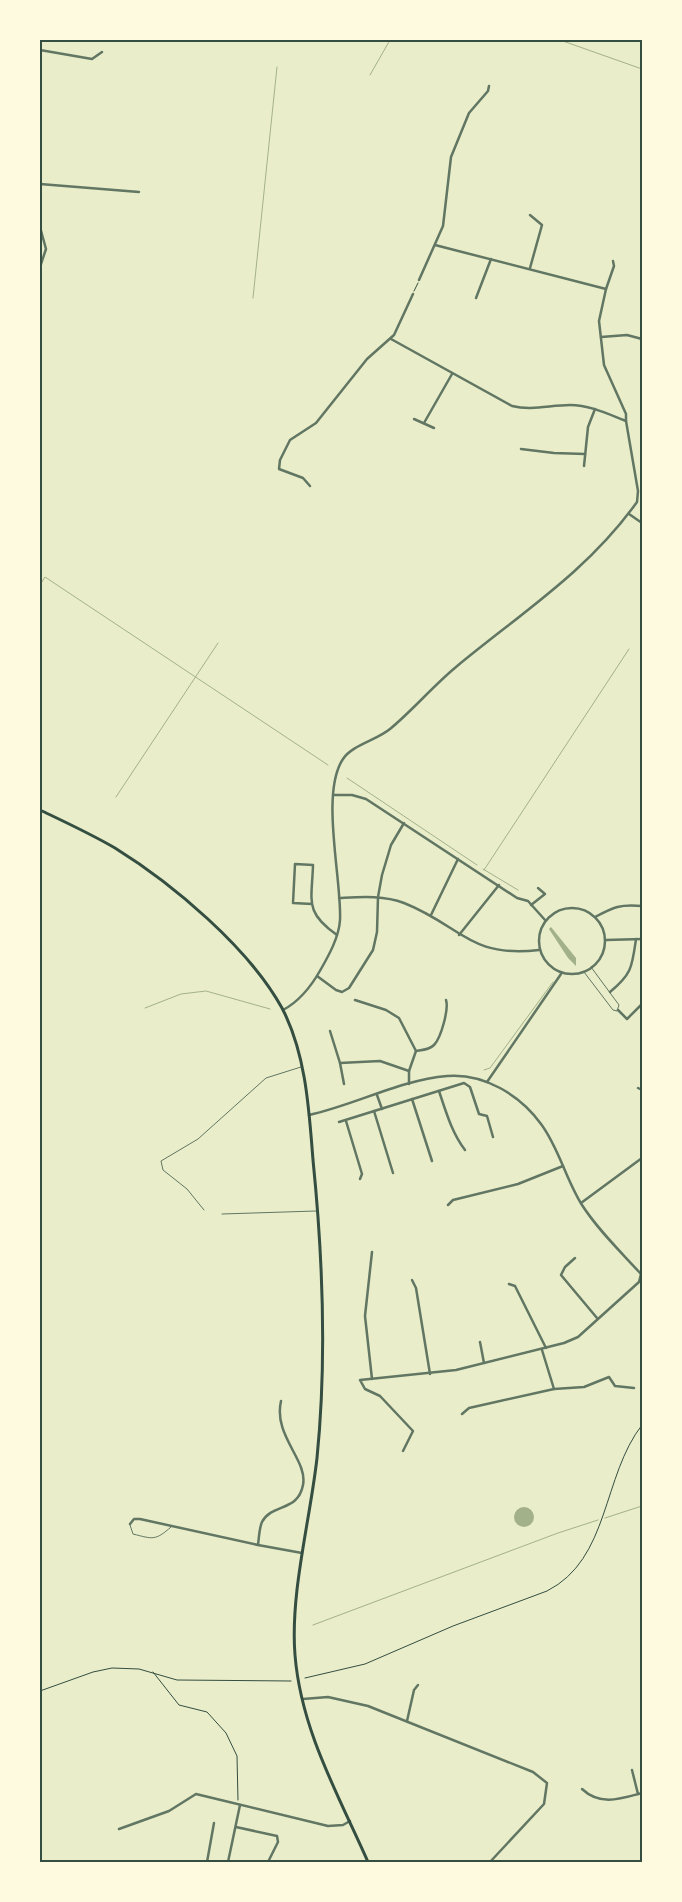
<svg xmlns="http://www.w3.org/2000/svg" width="682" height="1902" font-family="Mulish,sans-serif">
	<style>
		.water { fill: #a3b18a }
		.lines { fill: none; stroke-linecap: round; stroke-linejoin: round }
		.stream { stroke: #a3b18a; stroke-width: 1 }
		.path { stroke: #344e41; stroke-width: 1 }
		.service { stroke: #617663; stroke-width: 1 }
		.minor { stroke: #617663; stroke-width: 2.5 }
		.secondary { stroke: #344e41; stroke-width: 3 }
		.neatline { fill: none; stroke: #344e41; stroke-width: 2 }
	</style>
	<rect width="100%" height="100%" fill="#e9edc9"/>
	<!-- water -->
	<g class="water">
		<polygon points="551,927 576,958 576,966 568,958 549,929"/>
		<circle cx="524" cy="1517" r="10"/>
	</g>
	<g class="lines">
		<!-- stream -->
		<g class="stream">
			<polyline points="560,40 642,69"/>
			<polyline points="370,75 390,40"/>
			<polyline points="253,298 277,67"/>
			<polyline points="40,585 45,577 328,765"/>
			<polyline points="347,778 477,865"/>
			<polyline points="116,797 218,643"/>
			<polyline points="483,869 518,890"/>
			<polyline points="484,870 629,649"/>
			<polyline points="145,1008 181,994 206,991 270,1009"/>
			<polyline points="484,1070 490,1068 553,982"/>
			<polyline points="605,1518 642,1506"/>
			<polyline points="313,1625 558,1533 598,1520"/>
		</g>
		<!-- path -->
		<g class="path">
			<polyline points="414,291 418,283"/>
			<polyline points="153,1672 179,1705 207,1712 226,1733 237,1756 238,1800"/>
			<path d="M 305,1678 L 365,1664 L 453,1626 L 547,1591 C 610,1559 602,1476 642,1425"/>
			<polyline points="40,1691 93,1672 112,1668 139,1669 177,1680 291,1681"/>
		</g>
		<!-- service -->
		<g class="service">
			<polyline points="584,972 613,1010 617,1011 619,1005 591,967"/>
			<polyline points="204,1210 187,1189 163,1170 161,1161 198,1139 266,1078 301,1067"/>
			<polyline points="222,1214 316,1211"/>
			<path d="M 130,1525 L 133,1534 C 153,1539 155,1541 171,1527"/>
		</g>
		<!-- minor -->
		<g class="minor">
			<polyline points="40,50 92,59 102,52"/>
			<polyline points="40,184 139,192"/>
			<polyline points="40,227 46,249 40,267"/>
			<polyline points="530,268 542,225 530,215"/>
			<polyline points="419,280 443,226 451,157 469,113 488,91 489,86"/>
			<polyline points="606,289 614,266 613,261"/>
			<polyline points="476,298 491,259"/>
			<polyline points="601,337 627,335 642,339"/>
			<polyline points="641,338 642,352"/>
			<path d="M 391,339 L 512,406 C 532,411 550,405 570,405 C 590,405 608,414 626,421"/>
			<polyline points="414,419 434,428"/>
			<polyline points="424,423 452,374"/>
			<polyline points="521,449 554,453 585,454"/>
			<polyline points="584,466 588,427 595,409"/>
			<polyline points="310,486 303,478 279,469 280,460 290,440 316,423 367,359 394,335 413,294"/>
			<polyline points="629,514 642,523"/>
			<polyline points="334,795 352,795 366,799 517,898 528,901 545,920"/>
			<path d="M 339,898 C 360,897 383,895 404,903 C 462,926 468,958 539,950"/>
			<path d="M 312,904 L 293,903 L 295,864 L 313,865 C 312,901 304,912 337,935"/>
			<polyline points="531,905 545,894 538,888"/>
			<circle cx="572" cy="941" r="33"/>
			<polyline points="431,915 458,859"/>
			<path d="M 595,917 C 614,907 620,904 642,906"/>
			<polyline points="459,935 499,885"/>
			<polyline points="606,940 642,939"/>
			<polyline points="317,976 336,990 342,992 349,988 373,950 377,932 378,897 382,875 391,845 404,823"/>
			<path d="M 610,992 C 632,974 632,967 636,939"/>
			<polyline points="355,1000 386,1010 399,1018 416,1051 409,1071"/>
			<path d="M 283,1010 C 300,1001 311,987 321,969 C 329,955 339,937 340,920 C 342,880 320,793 343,759 C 352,745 377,740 390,729 C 413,710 433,686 456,667 C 521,613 587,572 637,502 L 638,491 L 626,421 L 626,414 L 604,365 L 599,321 L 606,289 L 435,245"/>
			<polyline points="618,1010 627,1019 642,1004"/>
			<polyline points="330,1031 340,1063 344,1084"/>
			<path d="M 416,1051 C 422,1050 429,1050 434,1045 C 441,1038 449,1009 446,1000"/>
			<polyline points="340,1063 380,1061 409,1071 409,1084"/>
			<polyline points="487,1082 561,974"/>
			<polyline points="638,1088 642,1090"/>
			<path d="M 439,1091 C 446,1112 452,1133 465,1150"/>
			<polyline points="377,1095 382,1109"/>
			<polyline points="412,1099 432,1161"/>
			<polyline points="374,1111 393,1173"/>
			<path d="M 309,1115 C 355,1105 400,1080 447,1076 C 484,1073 520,1095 541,1124 C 559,1148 566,1180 582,1205 C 598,1230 621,1252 641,1274"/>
			<polyline points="346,1121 362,1174 360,1179"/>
			<polyline points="339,1122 464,1083 470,1087 479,1114 487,1116 493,1137"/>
			<polyline points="581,1203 642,1158"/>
			<polyline points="448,1205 453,1200 518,1184 563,1166"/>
			<polyline points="372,1252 365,1316 372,1379"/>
			<polyline points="575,1258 565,1267 561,1275 597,1318"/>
			<polyline points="412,1280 416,1288 430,1374"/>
			<polyline points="509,1284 515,1286 546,1348"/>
			<polyline points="480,1342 484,1363"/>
			<polyline points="542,1350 554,1389"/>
			<polyline points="462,1414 469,1408 554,1389 584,1387 609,1377 615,1386 634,1388"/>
			<polyline points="403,1451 413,1431 380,1396 365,1389 360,1380 456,1370 564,1343 578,1337 639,1282 641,1274"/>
			<polyline points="130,1524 134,1519 140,1519 258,1545 302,1553"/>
			<path d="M 258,1545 C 259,1538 259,1529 262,1522 C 272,1503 298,1512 303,1485 C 308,1460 273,1436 281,1401"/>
			<polyline points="303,1699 328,1697 368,1706 533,1772 547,1783 544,1804 490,1862"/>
			<polyline points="407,1721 414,1690 418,1685"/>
			<polyline points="632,1770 638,1794"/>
			<path d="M 582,1789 C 600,1806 620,1799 642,1793"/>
			<polyline points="236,1827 277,1836 278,1842 268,1862"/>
			<polyline points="119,1829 169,1811 196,1794 328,1826 343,1825 350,1821"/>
			<polyline points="207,1862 214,1823"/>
			<polyline points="228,1862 240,1805"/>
		</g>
		<!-- secondary -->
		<path class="secondary" d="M 40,810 C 65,822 91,834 115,848 C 173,884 249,948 282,1008 C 306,1054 309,1109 313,1160 C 323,1259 327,1359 317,1458 C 310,1521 290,1593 295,1655 C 301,1730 338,1794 368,1862"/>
	</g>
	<!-- border -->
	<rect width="682" height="1902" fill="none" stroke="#fefae0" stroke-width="82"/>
	<rect x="41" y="41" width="600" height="1820" class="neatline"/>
</svg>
